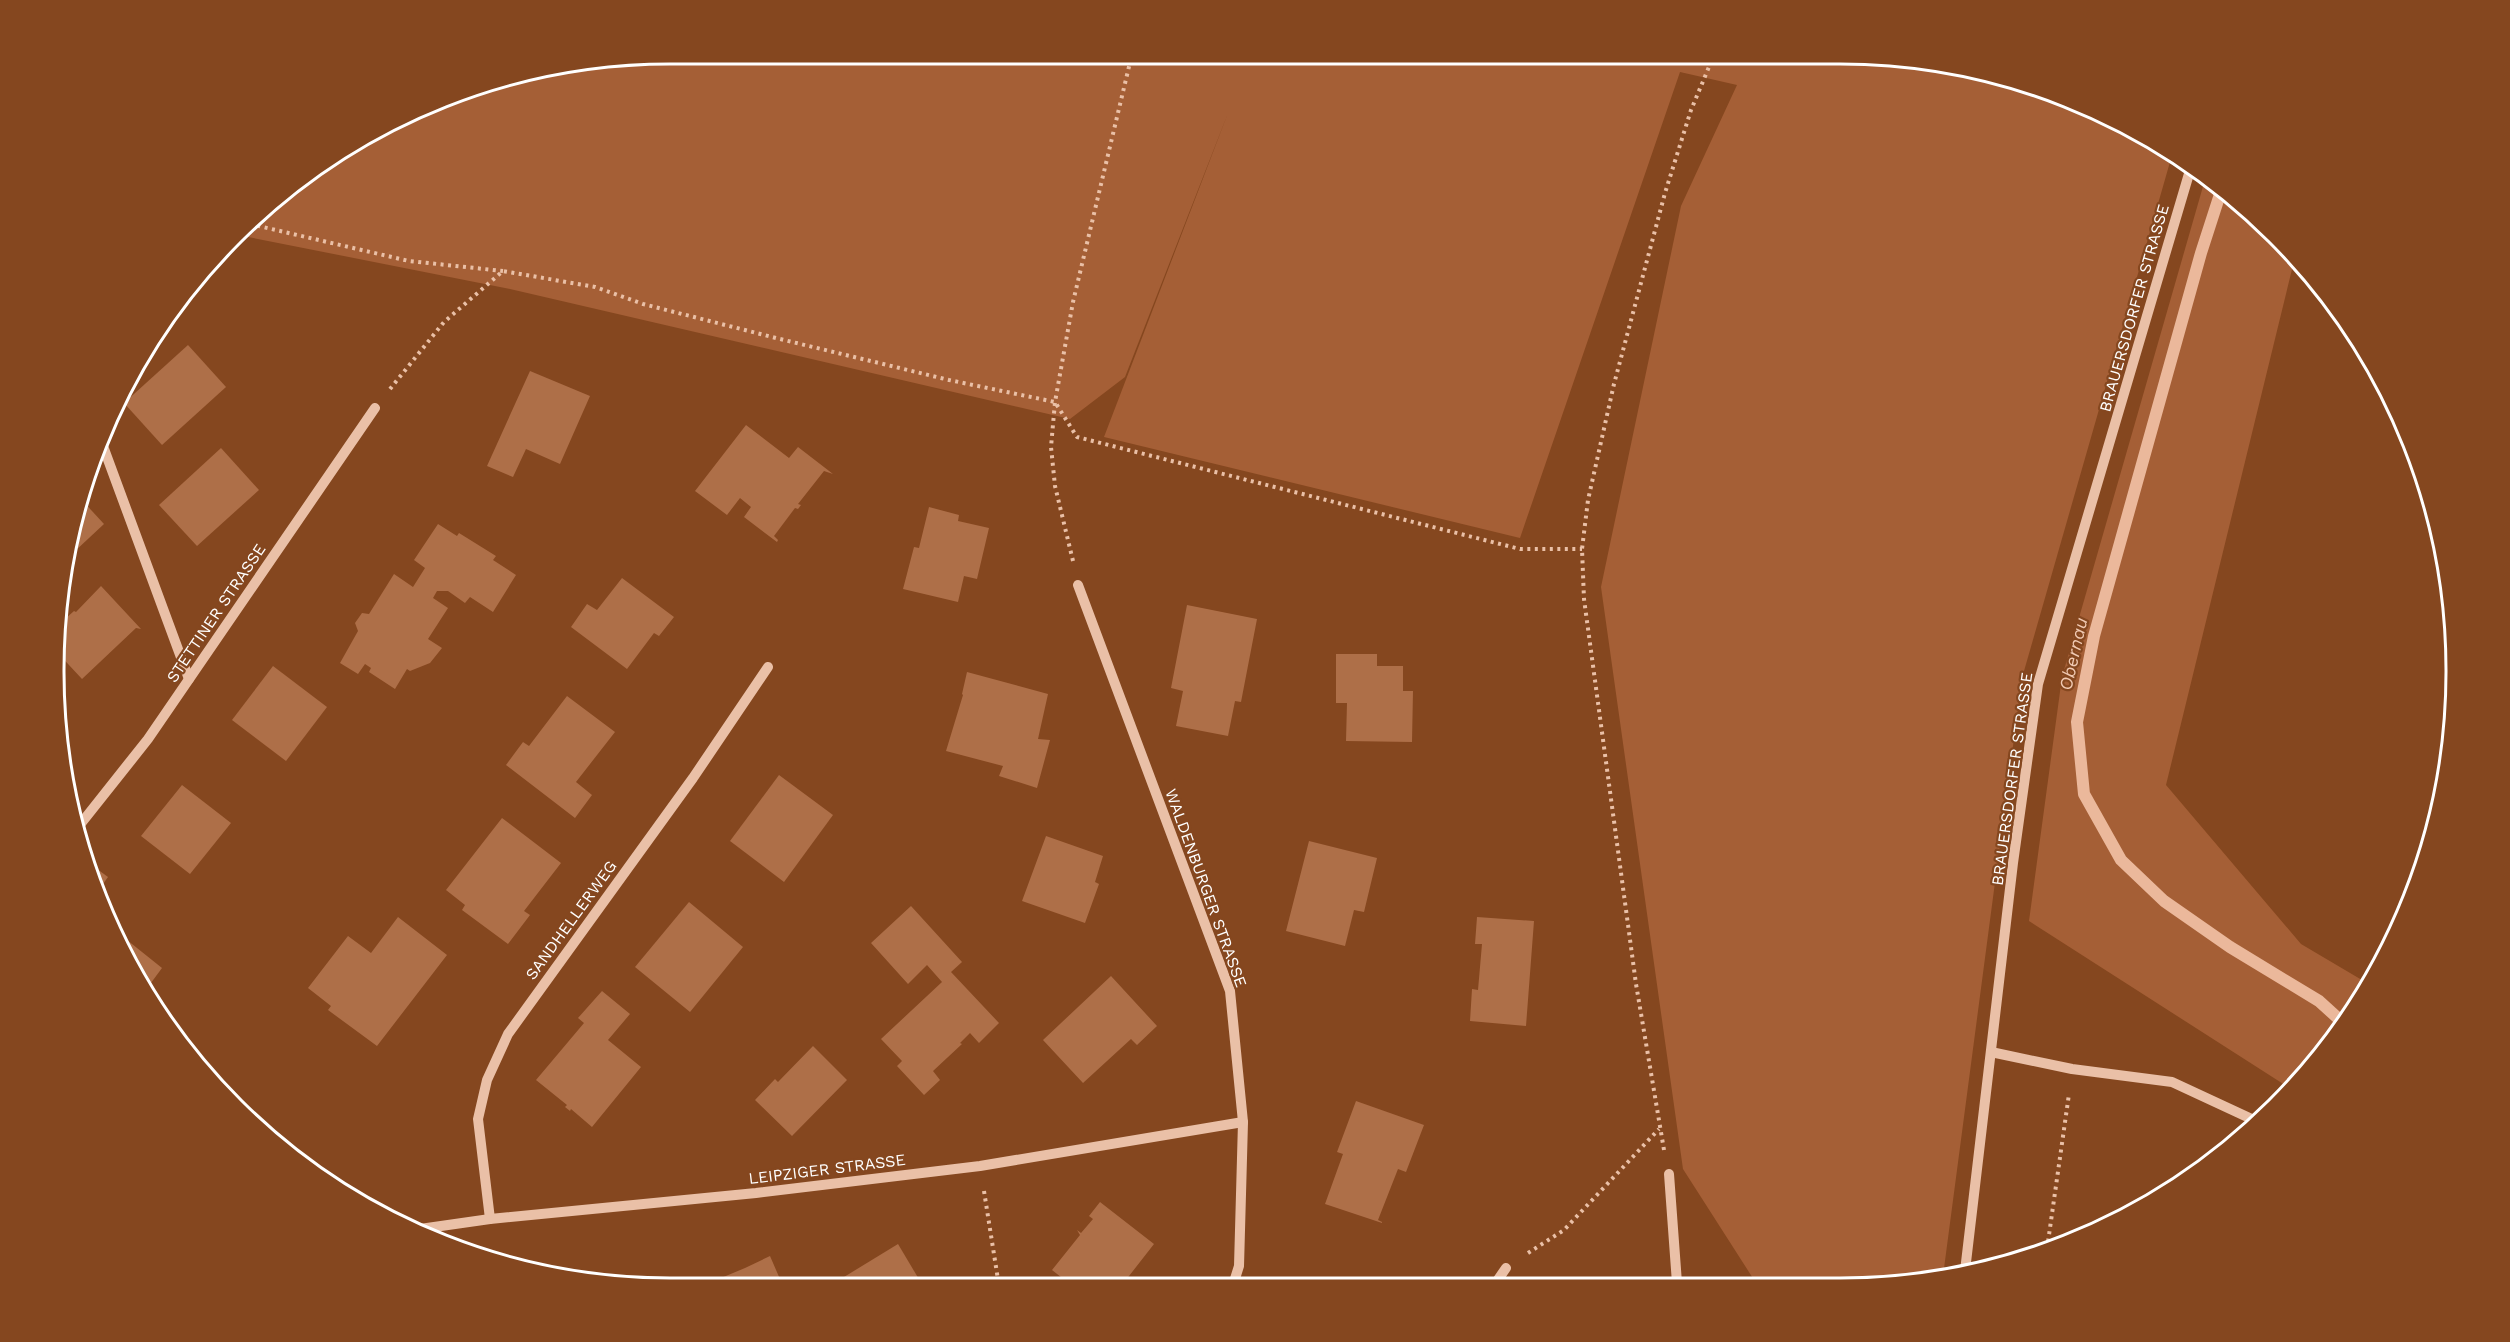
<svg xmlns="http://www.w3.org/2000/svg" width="2510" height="1342" font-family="'Work Sans',sans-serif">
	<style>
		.green { fill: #a55f36 }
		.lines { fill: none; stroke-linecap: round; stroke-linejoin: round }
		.stream { stroke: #ebb89b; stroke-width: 12 }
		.building { fill: #ae6f48 }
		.path { stroke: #eac0a7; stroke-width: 4; stroke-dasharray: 3 4.5; stroke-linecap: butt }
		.minor { stroke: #eac0a7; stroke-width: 10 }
		.labels { text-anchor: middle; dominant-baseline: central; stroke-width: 4.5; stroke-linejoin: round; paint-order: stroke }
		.street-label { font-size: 16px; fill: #fff; stroke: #85471f }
		.water-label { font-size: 18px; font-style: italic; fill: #f1cab3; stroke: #85471f }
		.rim { fill: none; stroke: #fff; stroke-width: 3 }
	</style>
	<rect width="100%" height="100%" fill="#85471f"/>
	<!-- green -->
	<g class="green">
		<polygon points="671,54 1879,55 1999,75 2112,118 2172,155 2022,678 1943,1276 1920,1283 1756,1283 1683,1169 1601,587 1681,206 1737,85 1680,72 1520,538 1104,437 1228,113 1125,377 1070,419 510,289 238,235 295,182 363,137 472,87 551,66"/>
		<polygon points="2206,176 2215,182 2295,257 2166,785 2301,944 2367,983 2303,1078 2291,1089 2029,921 2062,677"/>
	</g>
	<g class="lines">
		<!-- stream -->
		<polyline class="stream" points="2222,188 2201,253 2094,636 2077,722 2084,794 2121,860 2164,901 2230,947 2319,1001 2341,1021"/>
	</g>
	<!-- building -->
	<g class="building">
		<polygon points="185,293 184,303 175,311 173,309"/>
		<polygon points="188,345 226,387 162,445 124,403"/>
		<polygon points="530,371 590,396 560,464 526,449 513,477 487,466"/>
		<polygon points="746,425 789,458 798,447 833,474 824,471 798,504 801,505 798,509 795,508 774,536 778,540 777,542 744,517 751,507 740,498 727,515 695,491"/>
		<polygon points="221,448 259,490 197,546 159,505"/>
		<polygon points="80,498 104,524 74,552 69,547"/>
		<polygon points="929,507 959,515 958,521 989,528 977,579 964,576 958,602 903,589 914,547 919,548"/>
		<polygon points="438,524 457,536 459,533 496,556 493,560 516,575 493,612 470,597 465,603 448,591 437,591 433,598 448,608 428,639 442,648 430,663 410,671 407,669 395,689 369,672 371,668 365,664 358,674 340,663 358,631 355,623 362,613 369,614 394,574 413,587 425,568 414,560"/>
		<polygon points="622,578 674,617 659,636 654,633 627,669 571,627 587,604 597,610"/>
		<polygon points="101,586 141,629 136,628 82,679 55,650 56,627 74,611 76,612"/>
		<polygon points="1187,605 1257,619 1241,702 1235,701 1228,736 1176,726 1183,691 1171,688"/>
		<polygon points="1336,654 1377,654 1377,666 1403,666 1403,691 1413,691 1412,742 1346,741 1347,703 1336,703"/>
		<polygon points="273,666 327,707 286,761 232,720"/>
		<polygon points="967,672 1048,694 1038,739 1050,740 1037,788 999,776 1003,766 946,751 963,695 962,694"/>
		<polygon points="567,696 615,732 576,782 592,795 575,818 506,765 523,742 529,746"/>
		<polygon points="779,775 833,815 784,882 730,841"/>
		<polygon points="182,785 231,823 190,874 141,836"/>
		<polygon points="502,818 561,863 524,911 530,915 508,944 462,910 465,905 446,890"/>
		<polygon points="1046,836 1103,856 1095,882 1099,884 1085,923 1022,901"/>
		<polygon points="1309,841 1377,858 1364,912 1354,910 1345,946 1286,931"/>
		<polygon points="93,866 108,877 98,891 90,870"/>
		<polygon points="689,902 743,947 690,1012 635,967"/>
		<polygon points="911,906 962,962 951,972 999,1023 979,1043 970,1033 960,1043 962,1044 933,1071 940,1080 924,1095 897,1066 902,1061 881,1039 942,982 927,965 908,984 871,943"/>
		<polygon points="398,917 447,955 377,1046 328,1010 331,1006 308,988 348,936 371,953"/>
		<polygon points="1477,917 1534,921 1526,1026 1470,1021 1472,989 1478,990 1482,944 1475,944"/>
		<polygon points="112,928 162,968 145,991 117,944"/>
		<polygon points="1111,976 1157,1026 1137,1045 1131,1039 1083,1083 1043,1040"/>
		<polygon points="602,991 630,1014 608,1040 641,1067 592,1127 571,1109 570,1111 565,1107 567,1105 536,1080 584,1023 578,1018"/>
		<polygon points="813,1046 847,1080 792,1136 755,1100 775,1079 778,1082"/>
		<polygon points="1356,1101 1424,1125 1406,1172 1398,1169 1378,1220 1382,1222 1382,1223 1325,1204 1343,1154 1337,1152"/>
		<polygon points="1100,1202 1154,1244 1122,1285 1114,1280 1110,1285 1071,1285 1052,1270 1080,1235 1077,1230 1081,1233 1093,1219 1089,1216"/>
		<polygon points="898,1244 923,1286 850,1286 844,1277"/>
		<polygon points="770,1256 783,1286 702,1286 745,1268"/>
	</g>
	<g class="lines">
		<!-- path -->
		<g class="path">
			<polyline points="250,224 409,261 503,271"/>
			<polyline points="390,389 444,322 503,271 595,287 643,304 780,339 949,380 1055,402 1077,437 1520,549 1582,549"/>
			<polyline points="1073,561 1055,486 1051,447 1055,402 1073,302 1132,54"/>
			<polyline points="1664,1150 1636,984 1584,599 1582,549 1588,500 1614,384 1665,193 1691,110 1714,55"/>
			<polyline points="984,1191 999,1286"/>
			<polyline points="2047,1249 2069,1094"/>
			<polyline points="1528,1253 1564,1230 1659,1129"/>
		</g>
		<!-- minor -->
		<g class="minor">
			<polyline points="100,438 189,679"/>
			<polyline points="1078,585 1230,991 1243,1122 1239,1266 1233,1285"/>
			<polyline points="75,831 148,739 375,408"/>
			<polyline points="1991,1052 2072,1069 2172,1082 2256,1121"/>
			<polyline points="1669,1174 1677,1283"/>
			<polyline points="490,1219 478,1119 487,1080 508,1034 693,778 768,667"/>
			<polyline points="413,1230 490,1219 756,1193 980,1166 1243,1122"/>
			<polyline points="1965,1271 2013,863 2038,684 2191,167"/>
			<polyline points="1495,1284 1506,1268"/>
		</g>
	</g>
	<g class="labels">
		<!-- street labels -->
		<g class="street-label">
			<text transform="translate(2134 308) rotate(-74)">BRAUERSDORFER STRASSE</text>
			<text transform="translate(216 613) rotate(-56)">STETTINER STRASSE</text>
			<text transform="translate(2012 779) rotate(-82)">BRAUERSDORFER STRASSE</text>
			<text transform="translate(1206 888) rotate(70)">WALDENBURGER STRASSE</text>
			<text transform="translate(571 920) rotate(-54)">SANDHELLERWEG</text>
			<text transform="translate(827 1169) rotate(-7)">LEIPZIGER STRASSE</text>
		</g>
		<!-- water labels -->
		<g class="water-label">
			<text transform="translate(2073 654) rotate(-77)">Obernau</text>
		</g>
	</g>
	<!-- crop -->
	<path d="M0 0H2510V1342H0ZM670 64H1840A606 606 0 0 1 2446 670V672A606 606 0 0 1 1840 1278H670A606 606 0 0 1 64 672V670A606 606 0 0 1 670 64Z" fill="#85471f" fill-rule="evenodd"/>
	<path class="rim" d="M670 64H1840A606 606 0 0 1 2446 670V672A606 606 0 0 1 1840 1278H670A606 606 0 0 1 64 672V670A606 606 0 0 1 670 64Z"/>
</svg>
